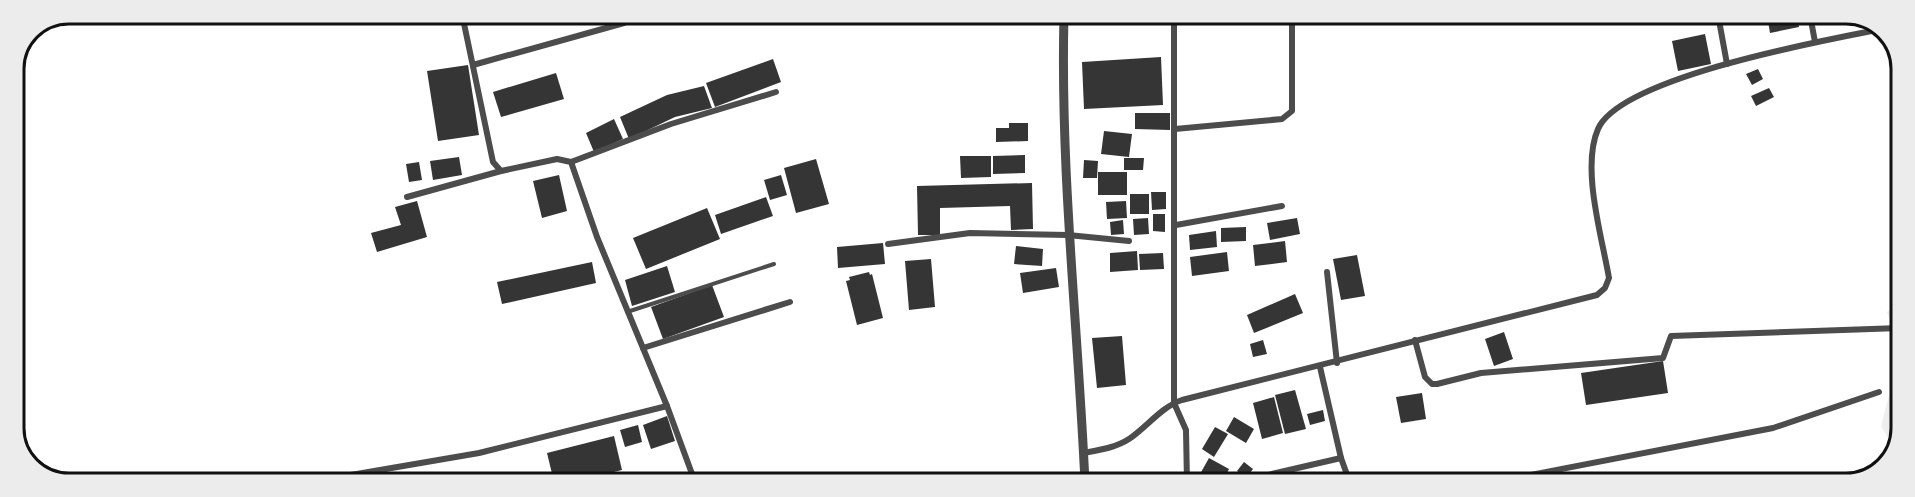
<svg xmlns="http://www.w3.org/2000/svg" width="1915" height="497" font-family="'Nunito Sans',sans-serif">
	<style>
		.green { fill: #eee }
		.building { fill: #353535 }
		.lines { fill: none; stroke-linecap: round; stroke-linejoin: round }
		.service { stroke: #4c4c4c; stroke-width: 4 }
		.minor { stroke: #4c4c4c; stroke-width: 6 }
		.tertiary { stroke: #4c4c4c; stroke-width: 9 }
		.rim { fill: none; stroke: #111; stroke-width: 3 }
	</style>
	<rect width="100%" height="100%" fill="#fff"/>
	<!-- green -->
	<g class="green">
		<polygon points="1900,300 1900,348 1887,312"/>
		<polygon points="1900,391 1900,442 1895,449 1881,426 1890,392"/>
	</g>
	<!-- building -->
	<g class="building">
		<polygon points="1767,15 1797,15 1799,27 1770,33"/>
		<polygon points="1705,34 1711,64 1678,71 1672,41"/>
		<polygon points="1161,57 1163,105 1084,109 1082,62"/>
		<polygon points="773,59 781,82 715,107 706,83"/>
		<polygon points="468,65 479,135 438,141 427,71"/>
		<polygon points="1758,69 1763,79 1752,85 1746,74"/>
		<polygon points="556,73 564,99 501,117 493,92"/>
		<polygon points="704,86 712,108 675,117 629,139 620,117 667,95"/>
		<polygon points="1769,88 1774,97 1756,106 1751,96"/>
		<polygon points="1135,113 1170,113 1170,130 1135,129"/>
		<polygon points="614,119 623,139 594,152 586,133"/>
		<polygon points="1009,123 1028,123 1028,141 996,142 996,128 1009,128"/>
		<polygon points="1104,131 1132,134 1129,157 1101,154"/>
		<polygon points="1025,155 1025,173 993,174 993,156"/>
		<polygon points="960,156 991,156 991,177 961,178"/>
		<polygon points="459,157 462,175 433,180 430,161"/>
		<polygon points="1124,158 1144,158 1143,170 1124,170"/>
		<polygon points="816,159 829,204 796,213 784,168"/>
		<polygon points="1084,160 1098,161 1097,178 1083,178"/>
		<polygon points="419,162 422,180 409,182 406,164"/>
		<rect x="1098" y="172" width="29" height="23"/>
		<polygon points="559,175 567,211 542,218 533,181"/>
		<polygon points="781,175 787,195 770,200 764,180"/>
		<polygon points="1032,183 1033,229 1011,230 1010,206 940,208 940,235 918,235 917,186"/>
		<polygon points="1151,192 1166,192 1166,209 1152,210"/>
		<rect x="1130" y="194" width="19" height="20"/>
		<polygon points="766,197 773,216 721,234 715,215"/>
		<polygon points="417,201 427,237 377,252 371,233 401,225 395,207"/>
		<polygon points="1126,201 1127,218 1107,219 1106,202"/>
		<polygon points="707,208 720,239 646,269 633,238"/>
		<polygon points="1153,214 1165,214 1165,232 1153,231"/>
		<polygon points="1148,218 1149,234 1134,235 1133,219"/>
		<polygon points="1297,218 1300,234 1270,240 1267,223"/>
		<polygon points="1123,220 1124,234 1111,235 1110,222"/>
		<polygon points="1246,227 1246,241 1221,242 1221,228"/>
		<polygon points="1216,231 1217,247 1190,250 1189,235"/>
		<polygon points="1285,241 1287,262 1255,266 1253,245"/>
		<polygon points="883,243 885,264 838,268 837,247"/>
		<polygon points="1016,246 1043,249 1042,266 1014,264"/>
		<polygon points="1137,251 1138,270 1110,272 1110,253"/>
		<polygon points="1227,252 1229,271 1192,276 1190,257"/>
		<polygon points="1163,253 1164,269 1140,270 1139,254"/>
		<polygon points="1357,255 1365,296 1341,300 1333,259"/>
		<polygon points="931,259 935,307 909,310 905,261"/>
		<polygon points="592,262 596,283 502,304 497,282"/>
		<polygon points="667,266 675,292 632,306 625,280"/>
		<polygon points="1056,268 1059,287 1023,293 1020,273"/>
		<polygon points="869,272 870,275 872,274 883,318 857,325 846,281 850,280 849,277"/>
		<polygon points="712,285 724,317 663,339 651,307"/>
		<polygon points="1295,294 1303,313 1254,333 1247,315"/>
		<polygon points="1504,332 1513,359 1494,366 1485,339"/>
		<polygon points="1122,336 1126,385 1097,388 1092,338"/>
		<polygon points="1263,340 1267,354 1253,357 1250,344"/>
		<polygon points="1663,361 1668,393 1586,405 1581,373"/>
		<polygon points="1295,390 1306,429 1285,434 1275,395"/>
		<polygon points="1422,393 1426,419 1401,423 1396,397"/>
		<polygon points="1274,397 1283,433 1262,439 1253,403"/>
		<polygon points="1323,410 1325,421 1310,425 1307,414"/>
		<polygon points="667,416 675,441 651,449 643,425"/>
		<polygon points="1234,417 1254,429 1246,443 1226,431"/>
		<polygon points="638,425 642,442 625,447 620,430"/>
		<polygon points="1215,427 1228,434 1214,457 1202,449"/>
		<polygon points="614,436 622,470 572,482 554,482 547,453"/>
		<polygon points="1209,458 1229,469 1222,483 1216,483 1200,474"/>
		<polygon points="1244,462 1253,469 1246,478 1237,471"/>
	</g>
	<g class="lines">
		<!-- service -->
		<polyline class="service" points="627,312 774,264"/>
		<!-- minor -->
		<g class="minor">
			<polyline points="462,14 493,162 501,171 557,159 571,162 597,237 667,406 695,482"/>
			<polyline points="1174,15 1174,403 1186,430 1187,483"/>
			<polyline points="1718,15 1727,64"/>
			<polyline points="1810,15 1815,42"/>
			<polyline points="1869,21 1871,31"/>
			<polyline points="473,65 624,23 644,14"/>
			<polyline points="1175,129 1282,119 1292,111 1292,15"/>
			<polyline points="571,162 671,124 776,92"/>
			<polyline points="407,197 501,171"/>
			<polyline points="1176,225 1282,206"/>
			<polyline points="888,244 970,233 1068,235 1129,241"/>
			<polyline points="1327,272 1337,363"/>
			<polyline points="1415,340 1425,377 1432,384 1437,384 1481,373 1663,358 1671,336 1900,328"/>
			<polyline points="643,348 790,302"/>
			<polyline points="1320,367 1341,458 1350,483"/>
			<path d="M 1083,453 C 1099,450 1115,448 1129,439 C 1147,427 1161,407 1182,400 L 1597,295 L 1605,288 L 1609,278 C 1602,237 1581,168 1598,129 C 1621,77 1826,40 1882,29"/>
			<polyline points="310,482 479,453 667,406"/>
			<polyline points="1233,483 1341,458"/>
			<polyline points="1489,483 1773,428 1879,392"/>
		</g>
		<!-- tertiary -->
		<path class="tertiary" d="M 1064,15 C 1060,171 1078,326 1085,483"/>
	</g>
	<!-- crop -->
	<path d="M0 0H1915V497H0ZM69 24H1846A45 45 0 0 1 1891 69V428A45 45 0 0 1 1846 473H69A45 45 0 0 1 24 428V69A45 45 0 0 1 69 24Z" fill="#ececec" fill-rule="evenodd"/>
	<path class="rim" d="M69 24H1846A45 45 0 0 1 1891 69V428A45 45 0 0 1 1846 473H69A45 45 0 0 1 24 428V69A45 45 0 0 1 69 24Z"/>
</svg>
